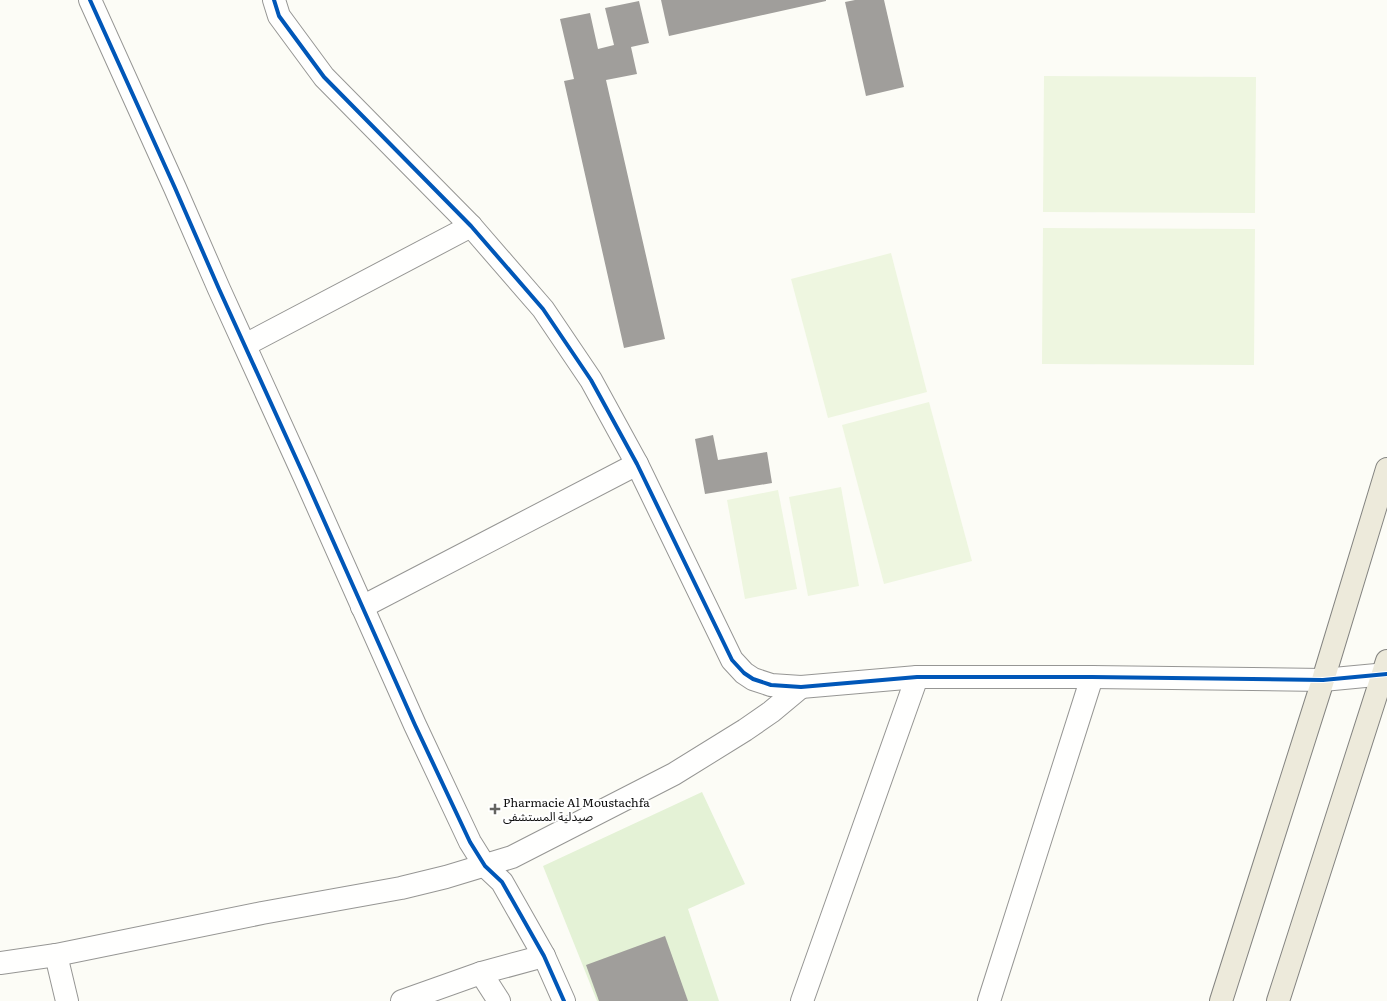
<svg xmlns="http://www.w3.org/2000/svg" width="1387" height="1001" font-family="Literata,'Noto Sans Arabic',serif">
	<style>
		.green { fill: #e4f2d6 }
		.pitch { fill: #eef6e0 }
		.building { fill: #a09e9b }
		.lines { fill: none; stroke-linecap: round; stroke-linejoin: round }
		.minor-casing { stroke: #969694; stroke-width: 24 }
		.major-casing { stroke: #848481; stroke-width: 24 }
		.minor { stroke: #fffffe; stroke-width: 22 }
		.major { stroke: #edeadb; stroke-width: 22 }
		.cycleway-casing { stroke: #fff; stroke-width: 6 }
		.cycleway { stroke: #0057b8; stroke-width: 4 }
		.poi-dot { fill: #636360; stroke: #fff; stroke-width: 1.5 }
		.labels { text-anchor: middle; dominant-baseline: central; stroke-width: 4; stroke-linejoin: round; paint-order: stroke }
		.poi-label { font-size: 12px; fill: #101010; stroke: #fff; text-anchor: start }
	</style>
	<rect width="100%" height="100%" fill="#fcfcf6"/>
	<!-- green -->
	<polygon class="green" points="702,792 745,884 688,909 719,1001 597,1001 543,866"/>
	<!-- pitch -->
	<g class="pitch">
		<polygon points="1044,76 1256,77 1255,213 1043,212"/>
		<polygon points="1043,228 1255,229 1254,365 1042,364"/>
		<polygon points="891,253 927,392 828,418 791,279"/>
		<polygon points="929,402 972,561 884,584 842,425"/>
		<polygon points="841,487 859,586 808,596 789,497"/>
		<polygon points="778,490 797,589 745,599 727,500"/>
	</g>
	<!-- building -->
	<g class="building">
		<polygon points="661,0 826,0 826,1 669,36"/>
		<polygon points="855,0 884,0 904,87 866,96 845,2"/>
		<polygon points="639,1 649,43 631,47 637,74 606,80 665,339 624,348 564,81 574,79 560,19 590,13 598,49 614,45 605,8"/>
		<polygon points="713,435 718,460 767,452 772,483 705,494 695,439"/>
		<polygon points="665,936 688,1001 599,1001 586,965"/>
	</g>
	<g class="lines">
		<defs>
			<g id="minor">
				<polyline points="90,0 175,188 219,289 305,478 415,725 470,842 485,866 502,882 544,956 564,1001"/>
				<polyline points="274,0 279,16 324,77 471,226 543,309 591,380 637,464 732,660 744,673 753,679 771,685 801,687 917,677 1092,677 1323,680 1387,674"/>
				<polyline points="245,345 471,226"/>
				<polyline points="362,607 637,464"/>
				<polyline points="56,955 67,1001"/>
				<polyline points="0,963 56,955 262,913 401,888 446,877 512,857 674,774 745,730 771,712 801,687"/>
				<polyline points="481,973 499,1001"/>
				<polyline points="402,1001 481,973 544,956"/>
				<polyline points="802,1001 917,677"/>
				<polyline points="989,1001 1092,677"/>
			</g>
			<g id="major">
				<polyline points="1221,1001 1323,680 1387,469"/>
				<polyline points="1278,1001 1387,661"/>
			</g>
		</defs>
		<!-- minor casing -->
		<use href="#minor" class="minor-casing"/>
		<!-- major casing -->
		<use href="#major" class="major-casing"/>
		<!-- minor -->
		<use href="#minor" class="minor"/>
		<!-- major -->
		<use href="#major" class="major"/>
		<defs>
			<g id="cycleway">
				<polyline points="90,0 175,188 219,289 305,478 415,725 470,842 485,866 502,882 544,956 564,1001"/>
				<polyline points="274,0 279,16 324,77 471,226 543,309 591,380 637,464 732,660 744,673 753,679 771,685 801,687 917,677 1092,677 1323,680 1387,674"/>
			</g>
		</defs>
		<!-- cycleway casing -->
		<use href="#cycleway" class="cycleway-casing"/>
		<!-- cycleway -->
		<use href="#cycleway" class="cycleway"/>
	</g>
	<!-- markers -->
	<path class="poi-dot" d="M493 803h4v4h4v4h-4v4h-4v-4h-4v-4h4z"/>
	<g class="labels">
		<!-- poi labels -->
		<g class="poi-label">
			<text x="503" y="802">Pharmacie Al Moustachfa<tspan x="503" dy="14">صيدلية المستشفى</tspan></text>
		</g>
	</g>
</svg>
